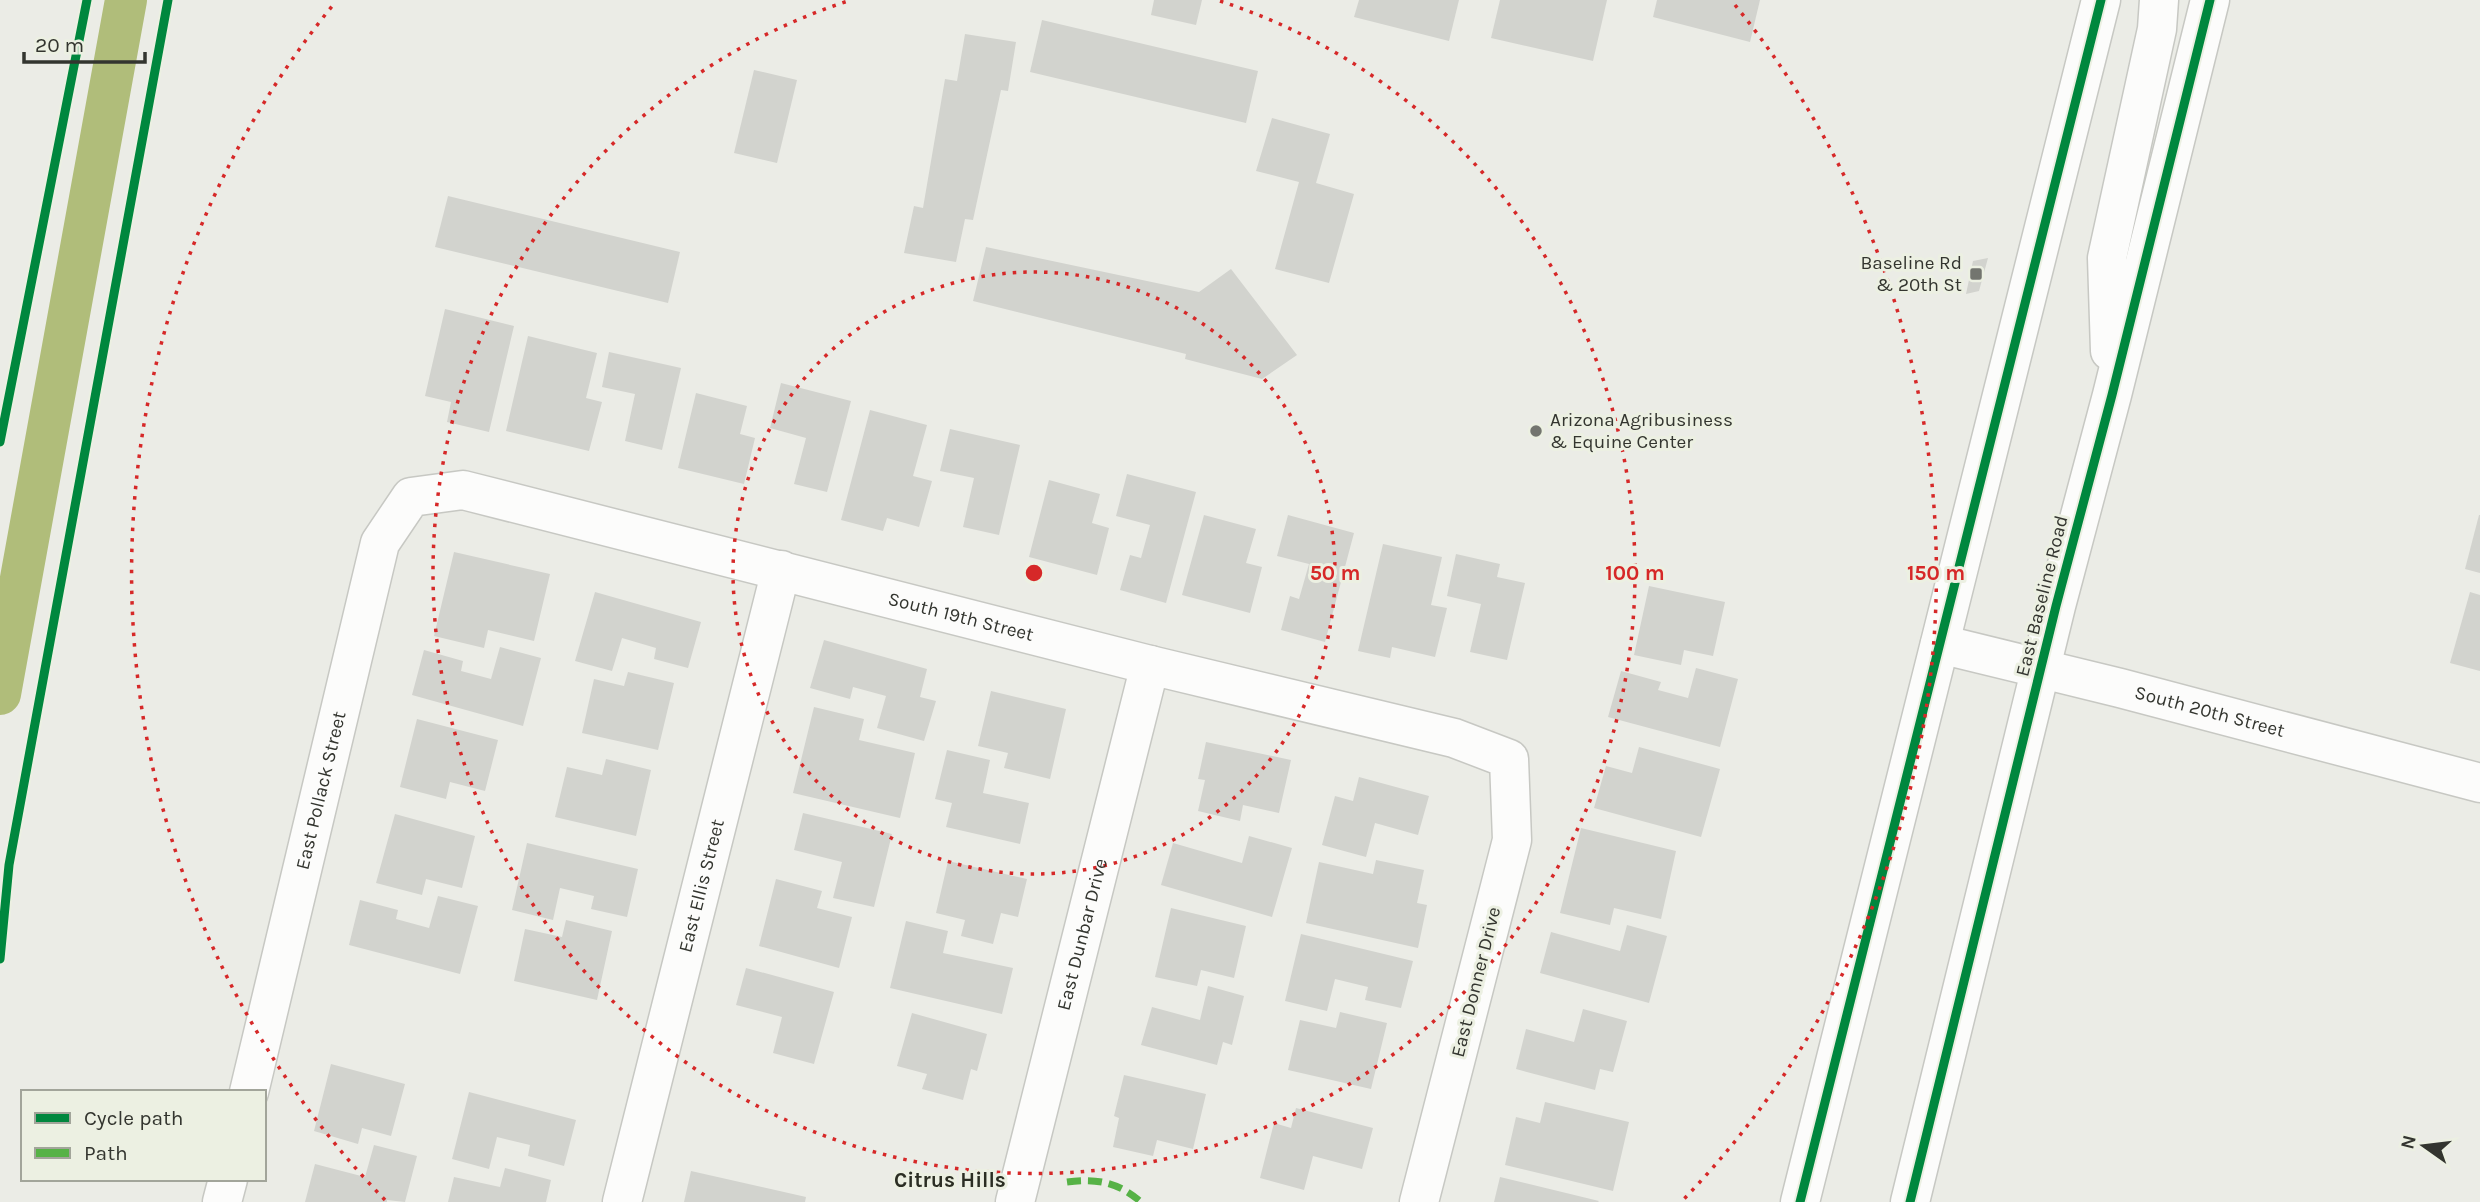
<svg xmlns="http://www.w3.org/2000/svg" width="2480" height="1202" font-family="Karla,sans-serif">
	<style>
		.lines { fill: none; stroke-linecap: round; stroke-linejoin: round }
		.canal { stroke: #b0bd7a; stroke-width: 42 }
		.building { fill: #d2d3ce }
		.minor-casing { stroke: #c7c8c3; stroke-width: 41 }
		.major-casing { stroke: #c7c8c3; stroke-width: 41 }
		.minor { stroke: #fcfcfb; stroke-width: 38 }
		.major { stroke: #fcfcfb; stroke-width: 38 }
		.quiet { stroke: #56b246; stroke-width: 7; stroke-dasharray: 14 7; stroke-linecap: butt }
		.cycleway-casing { stroke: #ecf0e2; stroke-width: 13 }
		.cycleway { stroke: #00873e; stroke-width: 9 }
		.ring { fill: none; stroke: #d62828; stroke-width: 3.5; stroke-dasharray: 3.5 7 }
		.poi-dot { fill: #73756f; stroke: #ecf0e2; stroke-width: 2.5 }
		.labels { text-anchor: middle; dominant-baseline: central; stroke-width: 6; stroke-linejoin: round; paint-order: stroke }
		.poi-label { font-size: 19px; fill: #33352f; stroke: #ecf0e2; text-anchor: end }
		.street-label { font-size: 19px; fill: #33352f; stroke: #ecf0e2 }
		.neighbourhood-label { font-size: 21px; font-weight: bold; fill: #2b2e23; stroke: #ecf0e2 }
		.centre { fill: #d62828; stroke: #ecf0e2; stroke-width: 3.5 }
		.ring-label { font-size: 21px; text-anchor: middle; font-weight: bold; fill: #d62828; stroke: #ecf0e2; stroke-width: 6; stroke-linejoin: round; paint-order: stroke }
	</style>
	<rect width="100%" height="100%" fill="#ebece6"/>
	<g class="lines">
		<!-- canal -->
		<polyline class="canal" points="0,694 126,0"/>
	</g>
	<!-- building -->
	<g class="building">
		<polygon points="1154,0 1202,0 1196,25 1151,15"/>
		<polygon points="1359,0 1459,0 1449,41 1354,17"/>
		<polygon points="1500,0 1607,0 1593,61 1491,38"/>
		<polygon points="1657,0 1760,0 1750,42 1653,17"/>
		<polygon points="1042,20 1258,71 1246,123 1030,72"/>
		<polygon points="965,34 1016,42 1008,91 1001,90 973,220 965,219 956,262 904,253 914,206 923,208 945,79 957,81"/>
		<polygon points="754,70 797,80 777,163 734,153"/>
		<polygon points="1272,118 1330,134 1316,183 1354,194 1329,283 1275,269 1299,182 1256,171"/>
		<polygon points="448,196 680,252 668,303 435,247"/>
		<polygon points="986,247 1199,292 1231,269 1297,355 1262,379 1185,359 1186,354 973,301"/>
		<polygon points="1988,258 1979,291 1966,294 1973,261"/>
		<polygon points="445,309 514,326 489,432 447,422 451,402 425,396"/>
		<polygon points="528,336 597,353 586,398 602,402 589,451 506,431"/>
		<polygon points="609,352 681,368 662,450 625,441 635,394 602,387"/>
		<polygon points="781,383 851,401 827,492 794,484 806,438 770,428"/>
		<polygon points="696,393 747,406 740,434 755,438 744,484 678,468"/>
		<polygon points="870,410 927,425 913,476 932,481 919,527 887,518 883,531 841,520"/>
		<polygon points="950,429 1020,445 999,535 963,527 974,478 940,471"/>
		<polygon points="1127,474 1196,492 1166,603 1120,590 1130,555 1141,558 1150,525 1116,516"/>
		<polygon points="1049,480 1100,494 1092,523 1109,528 1097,575 1029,557"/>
		<polygon points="1204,515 1256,529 1246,563 1262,567 1250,613 1182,595"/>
		<polygon points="1288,515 1354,533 1325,642 1281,630 1290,596 1299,599 1309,564 1277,556"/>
		<polygon points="2479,515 2480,515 2480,573 2465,569"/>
		<polygon points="1383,544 1442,557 1431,605 1447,608 1435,657 1392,647 1390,658 1358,651"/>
		<polygon points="454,552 550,574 534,641 488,630 484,648 434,636"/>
		<polygon points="1456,554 1500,564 1497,577 1525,583 1507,660 1470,652 1481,604 1447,596"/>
		<polygon points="1649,586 1725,602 1713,656 1684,650 1681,665 1634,655"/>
		<polygon points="595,592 701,622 688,668 654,659 656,648 622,638 612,671 575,661"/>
		<polygon points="2470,592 2480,595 2480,671 2450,663"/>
		<polygon points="824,640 927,669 920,697 936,701 924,741 877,728 886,696 853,687 850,699 810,688"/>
		<polygon points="500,647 541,658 523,726 412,695 424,650 463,661 461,671 491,679"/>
		<polygon points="1696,668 1738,679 1720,747 1608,717 1621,671 1661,682 1658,690 1688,698"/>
		<polygon points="628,672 674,683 658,750 582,733 594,679 624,686"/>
		<polygon points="991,691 1066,709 1050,779 1004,768 1008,753 978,746"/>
		<polygon points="814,707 864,719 859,740 915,753 900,818 793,793"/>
		<polygon points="417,719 498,740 485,791 450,782 446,799 400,787"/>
		<polygon points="1206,742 1291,760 1279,813 1243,805 1240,821 1198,811 1205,780 1198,779"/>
		<polygon points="1639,747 1720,769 1701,837 1594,808 1606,766 1632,773"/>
		<polygon points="947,750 990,760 983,793 1029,803 1020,844 946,827 952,803 935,799"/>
		<polygon points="606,759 651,770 636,836 555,817 567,767 602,775"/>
		<polygon points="1359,777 1429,796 1418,835 1375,823 1366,857 1322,845 1335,796 1353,801"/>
		<polygon points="803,813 892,834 874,907 833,898 842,862 794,850"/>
		<polygon points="395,814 475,836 462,888 426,879 422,895 376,883"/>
		<polygon points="1581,828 1676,851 1661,919 1614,908 1610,925 1560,913"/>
		<polygon points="1249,836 1292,848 1272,917 1161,885 1173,843 1242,863"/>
		<polygon points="527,843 638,869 627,917 591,909 594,896 560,888 553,920 512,910"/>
		<polygon points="1376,860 1424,870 1417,903 1427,905 1418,948 1306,923 1319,862 1373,874"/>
		<polygon points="948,861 1027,879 1018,917 1001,913 993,944 961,936 965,920 936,913"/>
		<polygon points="776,879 822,891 817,908 852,917 839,968 759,946"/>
		<polygon points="438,896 478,906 460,974 349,945 360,900 398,910 396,919 429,928"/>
		<polygon points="1171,908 1246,926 1234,978 1201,970 1197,986 1155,977"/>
		<polygon points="566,920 612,931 597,1000 514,981 525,929 562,937"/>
		<polygon points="906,921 948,931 943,953 1013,968 1002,1014 890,988"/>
		<polygon points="1627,925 1667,936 1649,1003 1540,973 1551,932 1620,951"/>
		<polygon points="1301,934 1413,961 1401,1008 1365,1000 1368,987 1335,979 1327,1011 1285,1001"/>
		<polygon points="746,968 834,992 814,1064 773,1053 782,1017 736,1005"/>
		<polygon points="1208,986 1244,996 1232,1045 1223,1042 1217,1065 1141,1045 1152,1007 1200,1020"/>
		<polygon points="1583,1009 1627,1021 1613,1072 1600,1069 1595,1090 1516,1069 1526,1029 1574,1042"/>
		<polygon points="1340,1012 1387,1023 1371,1089 1288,1070 1300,1020 1336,1028"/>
		<polygon points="912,1013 987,1034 977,1071 971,1069 963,1100 922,1089 927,1074 897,1066"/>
		<polygon points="331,1064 405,1084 391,1136 362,1128 358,1144 314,1131"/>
		<polygon points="1124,1075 1206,1094 1193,1149 1157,1140 1153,1156 1113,1147 1119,1118 1114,1116"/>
		<polygon points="469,1092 576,1120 564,1166 528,1156 530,1145 497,1137 489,1169 452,1159"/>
		<polygon points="1545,1102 1629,1122 1613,1191 1505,1165 1516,1117 1540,1123"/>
		<polygon points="1296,1108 1373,1128 1362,1169 1313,1156 1304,1190 1260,1178 1274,1123 1291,1128"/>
		<polygon points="374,1145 417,1156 405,1202 387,1200 387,1202 305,1202 315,1164 365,1177"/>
		<polygon points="505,1168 551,1180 546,1202 448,1202 454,1177 500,1187"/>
		<polygon points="691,1171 806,1197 805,1202 684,1202"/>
		<polygon points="1500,1177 1599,1201 1598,1202 1494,1202"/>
	</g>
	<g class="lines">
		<defs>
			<g id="minor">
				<path id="s1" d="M 1940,644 L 2120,688 L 2480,783"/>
				<path id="s2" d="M 249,1092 L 380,543 L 411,497 L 463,490 L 1150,665 L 1454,738 L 1509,759 L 1512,840 L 1419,1202"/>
				<polyline points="222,1202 228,1179"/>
				<path id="s3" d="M 622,1202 L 781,570"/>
				<path id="s4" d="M 1015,1202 L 1150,665"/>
			</g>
			<g id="major">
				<polyline points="2110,351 2107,258 2157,29 2159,0"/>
				<polyline points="1800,1202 2101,0"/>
				<polyline points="1910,1202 2056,606 2112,395 2210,0"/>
			</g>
		</defs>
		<!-- minor casing -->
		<use href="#minor" class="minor-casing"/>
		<!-- major casing -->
		<use href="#major" class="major-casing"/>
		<!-- minor -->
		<use href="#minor" class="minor"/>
		<!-- major -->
		<use href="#major" class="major"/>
		<!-- quiet -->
		<path class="quiet" d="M 1067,1182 C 1096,1178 1118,1182 1141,1202"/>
		<defs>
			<g id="cycleway">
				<polyline points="0,442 87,0"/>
				<polyline points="0,959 9,865 168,0"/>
				<polyline points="1800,1202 2101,0"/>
				<polyline points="1910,1202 2056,606 2112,395 2210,0"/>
			</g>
		</defs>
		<!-- cycleway casing -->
		<use href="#cycleway" class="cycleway-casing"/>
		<!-- cycleway -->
		<use href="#cycleway" class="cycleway"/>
	</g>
	<!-- distance rings -->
	<g class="ring">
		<circle cx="1034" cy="573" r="301"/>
		<path d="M1220 1A601 601 0 1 1 848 1"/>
		<path d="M385 1200A902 902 0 0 1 333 5M1735 5A902 902 0 0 1 1683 1200"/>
	</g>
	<!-- markers -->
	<g class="poi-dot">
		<rect x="1969" y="267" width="14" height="14" rx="3.5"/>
		<circle cx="1536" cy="431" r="7"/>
	</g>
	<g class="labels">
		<!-- poi labels -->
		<g class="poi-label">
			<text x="1962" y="263">Baseline Rd<tspan x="1962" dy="22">&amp; 20th St</tspan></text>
			<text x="1550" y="420" text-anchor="start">Arizona Agribusiness<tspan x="1550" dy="22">&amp; Equine Center</tspan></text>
		</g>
		<!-- street labels -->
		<g class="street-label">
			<text transform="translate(2042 596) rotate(-76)">East Baseline Road</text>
			<text stroke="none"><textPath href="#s2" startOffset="1186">South 19th Street</textPath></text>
			<text stroke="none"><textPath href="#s1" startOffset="278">South 20th Street</textPath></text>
			<text stroke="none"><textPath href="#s2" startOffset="310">East Pollack Street</textPath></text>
			<text stroke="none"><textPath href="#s3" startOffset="326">East Ellis Street</textPath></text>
			<text stroke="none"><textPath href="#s4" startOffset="276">East Dunbar Drive</textPath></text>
			<text transform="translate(1476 982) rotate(-76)">East Donner Drive</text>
		</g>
		<!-- neighbourhood labels -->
		<g class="neighbourhood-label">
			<text x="950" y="1180">Citrus Hills</text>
		</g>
	</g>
	<circle cx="1034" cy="573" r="10" class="centre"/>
	<g class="ring-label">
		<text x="1335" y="580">50 m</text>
		<text x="1635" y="580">100 m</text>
		<text x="1936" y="580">150 m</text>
	</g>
	<!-- legend -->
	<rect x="21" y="1090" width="245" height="91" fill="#ecf0e2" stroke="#a2a59a" stroke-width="2"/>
	<rect x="35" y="1113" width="35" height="10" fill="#00873e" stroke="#a2a59a" stroke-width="2"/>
	<text x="84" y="1125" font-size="21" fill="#33352f">Cycle path</text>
	<rect x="35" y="1148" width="35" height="10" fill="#56b246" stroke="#a2a59a" stroke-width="2"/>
	<text x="84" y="1160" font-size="21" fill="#33352f">Path</text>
	<!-- north arrow -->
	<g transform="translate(2424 1146) rotate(284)" stroke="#ecf0e2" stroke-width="5" paint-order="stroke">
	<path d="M0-5L12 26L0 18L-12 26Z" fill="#33352f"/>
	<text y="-10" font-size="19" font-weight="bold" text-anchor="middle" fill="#33352f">N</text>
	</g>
	<!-- scale -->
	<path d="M24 52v10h121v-10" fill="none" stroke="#33352f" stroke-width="3.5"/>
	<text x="35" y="52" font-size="21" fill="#33352f" stroke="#ecf0e2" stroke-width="5" paint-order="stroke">20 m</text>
</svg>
